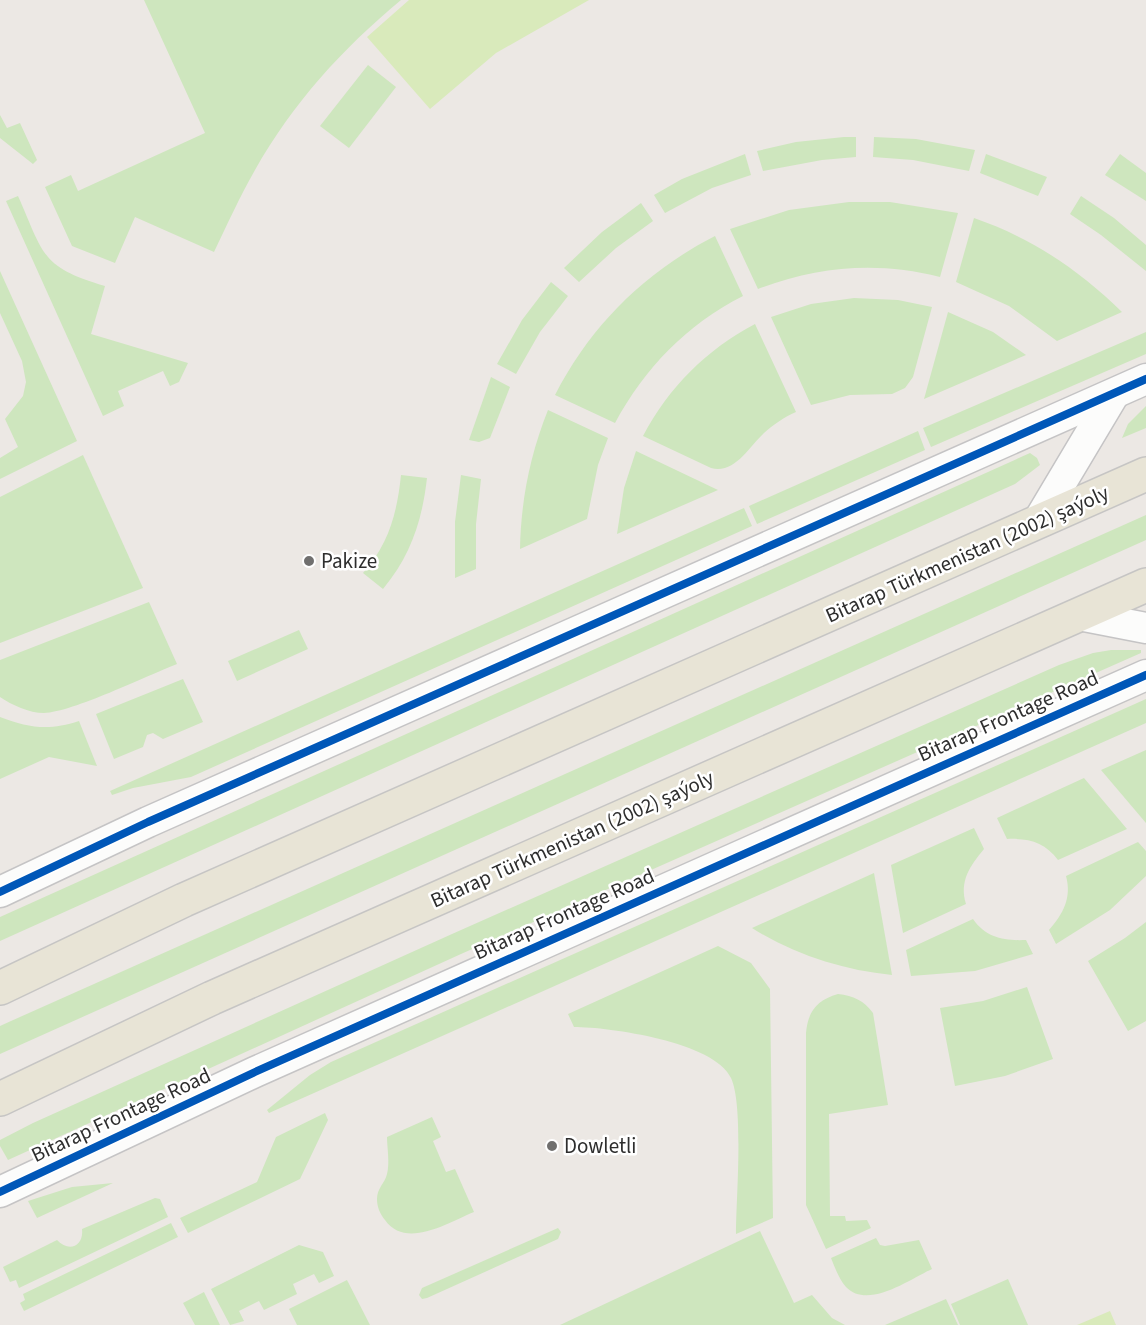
<svg xmlns="http://www.w3.org/2000/svg" width="1146" height="1325" viewBox="0 0 1146 1325" font-family="'Source Sans 3',sans-serif">
  <style>
    .green { fill: #cee6be }
    .pitch { fill: #d9eabb }
    .lines { fill: none; stroke-linecap: round; stroke-linejoin: round }
    .street-casing { stroke: #c5c4c5; stroke-width: 33 }
    .primary-casing { stroke: #c6c5c4; stroke-width: 36 }
    .street { stroke: #fcfcfb; stroke-width: 30 }
    .primary { stroke: #e8e4d6; stroke-width: 33 }
    .cycleway-casing { stroke: #fff; stroke-width: 11 }
    .cycleway { stroke: #0057b8; stroke-width: 8 }
    .poi-dot { fill: #706f6e; stroke: #fff; stroke-width: 2 }
    .labels { text-anchor: middle; stroke-width: 5; stroke-linejoin: round; paint-order: stroke }
    .street-label { font-size: 21px; fill: #2e2e2e; stroke: #fff }
    .poi-label { font-size: 21px; fill: #2e2e2e; stroke: #fff; text-anchor: start }
  </style>
  <rect width="100%" height="100%" fill="#ece8e4"/>
  <g class="green">
    <path d="M144 0H401C342 49 293 103 255 170 240 196 227 225 214 252L135 217 115 263 72 246 45 187 71 175 78 191 205 133Z"/>
    <path d="M368 65 396 87 349 148 320 126Z"/>
    <path d="M0 115 7 128 20 123 37 160 33 164 0 138Z"/>
    <path d="M844 137H856V157L822 160 763 171 757 151 796 142Z"/>
    <path d="M874 137 916 139 975 150 969 171 913 160 873 157Z"/>
    <path d="M745 154 751 175 712 188 665 213 654 195 682 179Z"/>
    <path d="M986 154 1047 177 1038 196 980 173Z"/>
    <path d="M1120 154 1146 173V201L1105 175Z"/>
    <path d="M18 196C44 254 40 267 105 286L91 334 188 363 179 382 170 386 163 371 118 391 124 406 103 416 6 201Z"/>
    <path d="M1081 196 1114 218 1146 245V271L1101 235 1070 214Z"/>
    <path d="M849 202H890L958 213 940 277C878 261 818 266 758 289L730 229 789 210Z"/>
    <path d="M641 203 653 221 616 248 579 282 564 268 602 232Z"/>
    <path d="M974 218C1032 238 1079 270 1122 312L1057 341 1009 306 956 282Z"/>
    <path d="M715 236 743 296C686 325 645 368 615 423L555 395C591 325 645 272 715 236Z"/>
    <path d="M0 271 77 441 0 479V458L18 447 5 419 23 396 26 382 22 361 0 313Z"/>
    <path d="M551 282 568 296 540 332 516 374 497 364 522 320Z"/>
    <path d="M854 298 898 300 932 307 913 377 905 388 892 394 850 395 811 405 771 317 811 304Z"/>
    <path d="M948 312 993 332 1026 355 924 399Z"/>
    <path d="M755 324 796 412C784 417 773 425 764 433 748 448 735 474 711 468L643 436C669 387 706 350 755 324Z"/>
    <path d="M1146 332V354L931 447 923 428Z"/>
    <path d="M491 377 510 387 490 438 479 442 469 440Z"/>
    <path d="M1146 406V428L1122 438 1128 424Z"/>
    <path d="M548 410 608 438 598 465 587 519 520 549C521 500 530 455 548 410Z"/>
    <path d="M918 431 925 450 757 524 749 506Z"/>
    <path d="M636 451 718 490 617 534 624 488Z"/>
    <path d="M1030 453 1037 458 1040 465 1015 484 0 941V917Z"/>
    <path d="M83 455 143 588 0 643V497Z"/>
    <path d="M401 475 427 478C422 521 411 555 383 589L363 573C389 544 397 513 401 475Z"/>
    <path d="M461 475 481 479 476 524V569L455 578V522Z"/>
    <path d="M744 508 752 526 191 777 133 788 112 795 110 791Z"/>
    <path d="M1146 515V540L0 1054V1026L11 1021Z"/>
    <path d="M149 602 177 664C146 676 73 712 44 713 29 713 12 705 0 697V660Z"/>
    <path d="M299 630 308 649 237 681 228 661Z"/>
    <path d="M1111 650H1141V653L461 954 8 1160 0 1146V1140L33 1123 452 934 1059 665 1093 653Z"/>
    <path d="M183 679 203 722 163 739 153 733 147 735 143 747 114 759 96 714Z"/>
    <path d="M1146 699V723L269 1113 267 1110 310 1075 331 1062Z"/>
    <path d="M0 717C29 728 49 731 79 721L97 766 49 757 0 779Z"/>
    <path d="M1146 750V823L1101 770Z"/>
    <path d="M1084 778 1127 829 1058 860C1045 842 1028 838 1007 839L997 818Z"/>
    <path d="M974 828 984 849C970 866 959 881 966 904L903 933 891 865Z"/>
    <path d="M1138 842 1146 851V876L1110 910 1056 944 1049 930C1063 914 1072 898 1066 876Z"/>
    <path d="M874 873 892 975C843 970 795 955 752 928Z"/>
    <path d="M973 919C986 938 1005 941 1026 940L1033 954 975 971 911 976 906 950Z"/>
    <path d="M1146 922V1021L1128 1031 1088 961 1125 938Z"/>
    <path d="M718 946 751 963 770 989 773 1218 736 1234C736 1199 744 1106 731 1078 715 1042 609 1027 574 1027L568 1014Z"/>
    <path d="M1027 987 1053 1059 1005 1076 955 1086 940 1008 983 1001Z"/>
    <path d="M838 994C854 996 863 1000 873 1013L888 1105 829 1114 830 1216H845L846 1221 867 1220 871 1228 826 1249 806 1205V1033C808 1011 817 1000 838 994Z"/>
    <path d="M325 1113 328 1120 300 1179 188 1233 180 1218 257 1182 276 1137Z"/>
    <path d="M432 1117 441 1137 433 1141 446 1172 455 1169 474 1212C449 1222 406 1250 385 1220 380 1214 377 1207 377 1199 377 1188 385 1183 387 1174 390 1163 387 1147 387 1137Z"/>
    <path d="M113 1183 37 1218 28 1201 72 1187Z"/>
    <path d="M155 1198 160 1199 168 1217 19 1288 16 1280 10 1282 3 1267 57 1240C69 1253 84 1246 82 1229Z"/>
    <path d="M171 1223 178 1237 24 1311 20 1303 25 1300 23 1294Z"/>
    <path d="M558 1228 561 1232 558 1239 427 1298 422 1299 419 1295 422 1288Z"/>
    <path d="M760 1231 794 1303 812 1295 832 1318 845 1325H560Z"/>
    <path d="M876 1238 880 1245 885 1246 919 1240 932 1269C910 1279 868 1310 846 1287 839 1279 835 1268 831 1258Z"/>
    <path d="M299 1245 323 1252 334 1276 319 1283 314 1274 293 1284 297 1294 264 1310 259 1301 239 1311 244 1321 230 1325 211 1289Z"/>
    <path d="M1008 1279 1028 1325H960L951 1304Z"/>
    <path d="M347 1280 370 1325H297L289 1309Z"/>
    <path d="M204 1292 220 1325H195L183 1303Z"/>
    <path d="M946 1299 958 1325H885Z"/>
  </g>
  <g class="pitch">
    <path d="M409 0H589L496 53 430 109 367 37Z"/>
    <path d="M1110 1311 1116 1325H1077Z"/>
  </g>
  <g class="lines">
    <g class="street-casing">
      <g id="street">
        <path d="M1037 523 1114 394"/>
        <path d="M1079 615 1146 628"/>
        <path d="M0 892 148 822 1146 379"/>
        <path d="M0 1192 255 1072 1146 675"/>
      </g>
    </g>
    <g class="primary-casing">
      <g id="primary">
        <path d="M0 988 184 900 1146 474"/>
        <path d="M0 1099 212 998 1146 585"/>
      </g>
    </g>
    <use href="#street" class="street"/>
    <use href="#primary" class="primary"/>
    <g class="cycleway-casing">
      <g id="cycleway">
        <path d="M0 892 148 822 1146 379"/>
        <path d="M0 1192 255 1072 1146 675"/>
      </g>
    </g>
    <use href="#cycleway" class="cycleway"/>
  </g>
  <g class="poi-dot">
    <circle cx="309" cy="561" r="6"/>
    <circle cx="552" cy="1146" r="6"/>
  </g>
  <g class="labels">
    <g class="street-label">
      <text transform="translate(967 554) rotate(-24)" y="7">Bitarap Türkmenistan (2002) şaýoly</text>
      <text transform="translate(1008 716) rotate(-24)" y="7">Bitarap Frontage Road</text>
      <text transform="translate(572 839) rotate(-24)" y="7">Bitarap Türkmenistan (2002) şaýoly</text>
      <text transform="translate(564 914) rotate(-24)" y="7">Bitarap Frontage Road</text>
      <text transform="translate(121 1115) rotate(-25)" y="7">Bitarap Frontage Road</text>
    </g>
    <g class="poi-label">
      <text x="321" y="568">Pakize</text>
      <text x="564" y="1153">Dowletli</text>
    </g>
  </g>
</svg>
